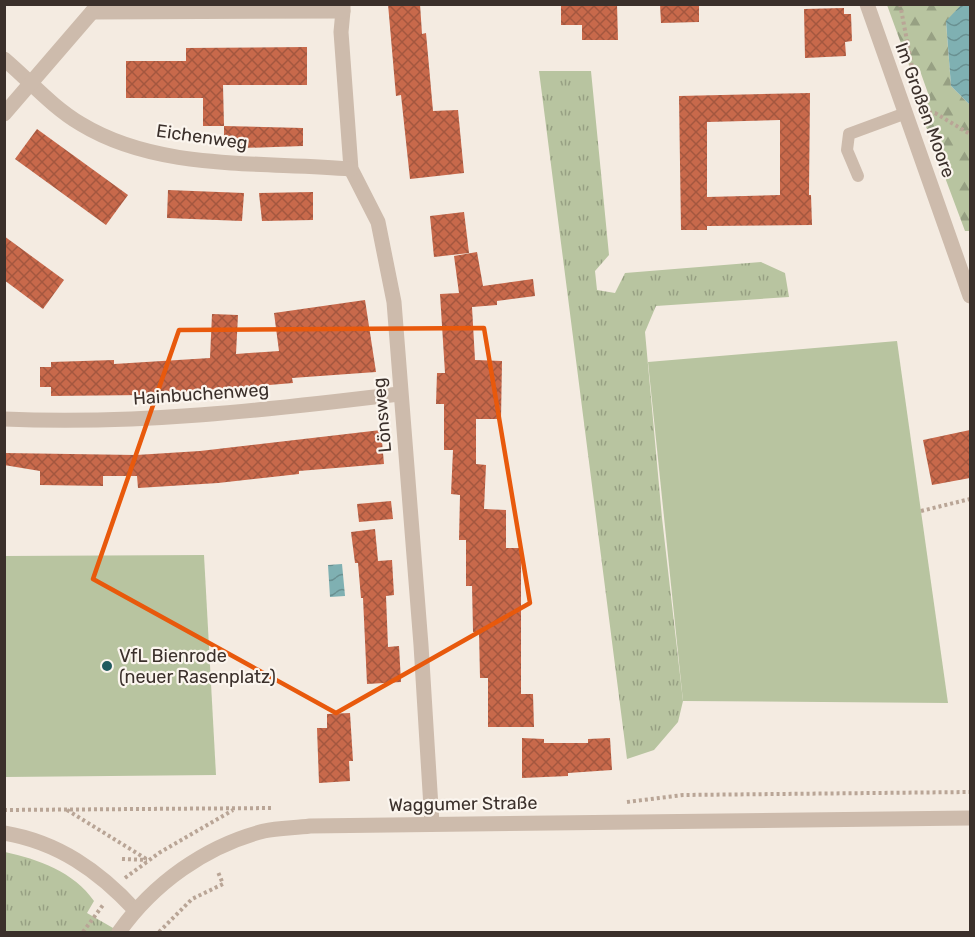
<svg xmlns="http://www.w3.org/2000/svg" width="975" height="937" viewBox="0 0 975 937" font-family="Rubik,sans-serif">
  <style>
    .grass { fill: url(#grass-tufts) }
    .forest { fill: url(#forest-firs) }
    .park { fill: #b8c4a0 }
    .water { fill: url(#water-waves) }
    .building { fill: url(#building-cross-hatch); fill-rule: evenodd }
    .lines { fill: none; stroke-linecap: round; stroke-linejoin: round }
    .path { stroke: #b9a596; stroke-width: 4; stroke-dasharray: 3 3; stroke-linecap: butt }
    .service { stroke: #cdbbac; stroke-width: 12 }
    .minor { stroke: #cdbbac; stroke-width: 15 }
    .tertiary { stroke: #cdbbac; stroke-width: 15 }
    .marked { fill: none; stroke: #e8590c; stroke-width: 4.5; stroke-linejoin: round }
    .poi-dot { fill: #1f5a5e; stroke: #fbf5ee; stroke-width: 2 }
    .labels { text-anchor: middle; stroke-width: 4.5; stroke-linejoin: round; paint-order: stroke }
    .street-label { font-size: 18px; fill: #3b302b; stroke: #fbf5ee }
    .poi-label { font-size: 18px; fill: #3b302b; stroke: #fbf5ee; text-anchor: start }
  </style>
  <defs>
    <pattern id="grass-tufts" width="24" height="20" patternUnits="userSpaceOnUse" patternTransform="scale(1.5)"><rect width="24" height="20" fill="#b8c4a0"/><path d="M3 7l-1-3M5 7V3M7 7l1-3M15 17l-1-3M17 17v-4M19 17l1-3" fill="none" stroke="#97a083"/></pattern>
    <pattern id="forest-firs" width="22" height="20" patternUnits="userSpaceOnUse" patternTransform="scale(1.5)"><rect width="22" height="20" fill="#b8c4a0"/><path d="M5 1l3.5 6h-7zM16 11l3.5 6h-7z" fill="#97a083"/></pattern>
    <pattern id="water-waves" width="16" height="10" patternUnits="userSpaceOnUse" patternTransform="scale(1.5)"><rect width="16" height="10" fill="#7fb0b2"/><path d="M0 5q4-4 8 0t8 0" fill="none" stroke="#699091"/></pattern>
    <pattern id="building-cross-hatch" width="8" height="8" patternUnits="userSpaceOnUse" patternTransform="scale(1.5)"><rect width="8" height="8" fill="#c8694b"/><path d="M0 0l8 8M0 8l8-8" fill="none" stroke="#a4573f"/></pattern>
  </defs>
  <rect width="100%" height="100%" fill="#f4ebe1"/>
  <g class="grass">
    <path d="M539 71H591L609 255 595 271 597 290 615 293 625 273 761 262 785 273 789 297 656 306 645 332 662 518 683 701 678 722 654 750 627 759Z"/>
    <path d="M5 852C38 859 74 872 94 901L87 913 120 932H5Z"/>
  </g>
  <path class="forest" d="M887 5H962L946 22 951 86 970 105V231H965L922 116 929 96 919 68H910Z"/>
  <g class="park">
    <path d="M897 341 948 703 683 701 648 362Z"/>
    <path d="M204 555 216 775 5 777V556Z"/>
  </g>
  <g class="water">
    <path d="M962 4 970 5V105L951 86 946 21Z"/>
    <path d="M342 564 345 596 330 597 328 565Z"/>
  </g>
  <g class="building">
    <path d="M388 4H420L422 34 426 33 433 111 458 110 464 173 410 179 401 95 396 96Z"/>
    <path d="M561 4H617L618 40H582V25H561Z"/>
    <path d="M660 4H699V22L661 23Z"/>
    <path d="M844 8V14H851L852 41 845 42 846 56 805 58 804 9Z"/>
    <path d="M307 47V85H223L224 126H203V98H126V61H186V48Z"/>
    <path d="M810 93 809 195H811L812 225 707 226V230H681L679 96ZM780 120V195L707 197V122Z"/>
    <path d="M224 126 303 128V146L243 148V145H224Z"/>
    <path d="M37 129 128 195 106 225 15 159Z"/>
    <path d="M168 190 244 193 242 221 167 218Z"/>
    <path d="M313 192V220L262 221 259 193Z"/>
    <path d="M464 212 469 253 434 257 430 216Z"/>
    <path d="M4 236 64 280 43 309 4 280Z"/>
    <path d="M477 252 483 286 533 279 535 296 497 301V305L472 307 475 360 502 361 501 419H476V464L486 465 484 509 506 510V548H521V694H533L534 727H488V678H480L479 632H473L472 586H466V540H459L460 495 451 494 453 450H444V404H436L437 373H445L440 294 459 293 454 256Z"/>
    <path d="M365 300 376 372 292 378 293 383 147 395 51 396V387H40V367H51V362L114 360V364L210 358 212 314 238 315 236 354 279 351 274 313Z"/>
    <path d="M381 430 384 464 299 471V474L218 483 138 488 137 476H103V486L40 485V471L4 465V453L136 455 200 451Z"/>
    <path d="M970 430V478L932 485 923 440Z"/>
    <path d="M391 501 393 519 359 522 357 504Z"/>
    <path d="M375 529 378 561 392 560 394 595 386 596 388 647 399 646 401 682 367 684 363 598H361L358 563H355L351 532Z"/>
    <path d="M350 713 353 761H349L350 781 319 783 317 728H327V714Z"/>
    <path d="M522 738 544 739V743H588V739L610 738 612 770 568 773V776L522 778Z"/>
  </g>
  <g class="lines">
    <g class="path">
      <path d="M900 4 913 72"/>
      <path d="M923 112 935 113 970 134"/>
      <path d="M921 511 970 499"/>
      <path d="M627 802 683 795 970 792"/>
      <path d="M4 810 274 808"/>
      <path d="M67 810 148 860"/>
      <path d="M122 859 147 860"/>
      <path d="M125 878 159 853 233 810"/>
      <path d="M83 932 103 905"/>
      <path d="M159 932 192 899 223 884 218 872"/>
    </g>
    <path class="service" d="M858 176 847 150 849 134 906 113"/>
    <g class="minor">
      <path d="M867 4 970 296"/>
      <path d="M343 11 341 32 351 169 378 222 394 302 421 645 432 824"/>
      <path d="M92 12 343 11V4"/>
      <path d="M4 59C30 81 52 107 81 124 160 172 263 161 351 169"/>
      <path d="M4 114 92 12"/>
      <path d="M4 419C137 425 268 410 399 394"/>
    </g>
    <g class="tertiary">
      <path d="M4 833C58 842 99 871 135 910"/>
      <path d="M119 932C153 884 205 846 264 831 278 828 295 828 310 826L970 818"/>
    </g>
  </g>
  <path class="marked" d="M484 328 530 603 336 713 93 579 179 330Z"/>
  <circle class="poi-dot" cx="107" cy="666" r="6"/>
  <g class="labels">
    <g class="street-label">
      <text transform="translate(925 110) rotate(70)" y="6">Im Großen Moore</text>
      <text transform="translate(202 137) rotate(8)" y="6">Eichenweg</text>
      <text transform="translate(201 394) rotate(-4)" y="6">Hainbuchenweg</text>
      <text transform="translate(382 415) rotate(-95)" y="6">Lönsweg</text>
      <text transform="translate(463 804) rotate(-1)" y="6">Waggumer Straße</text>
    </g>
    <g class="poi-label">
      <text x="119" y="662">VfL Bienrode<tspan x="119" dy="21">(neuer Rasenplatz)</tspan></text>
    </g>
  </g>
  <rect width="975" height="937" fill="none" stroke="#3b302b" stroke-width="12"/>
</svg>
